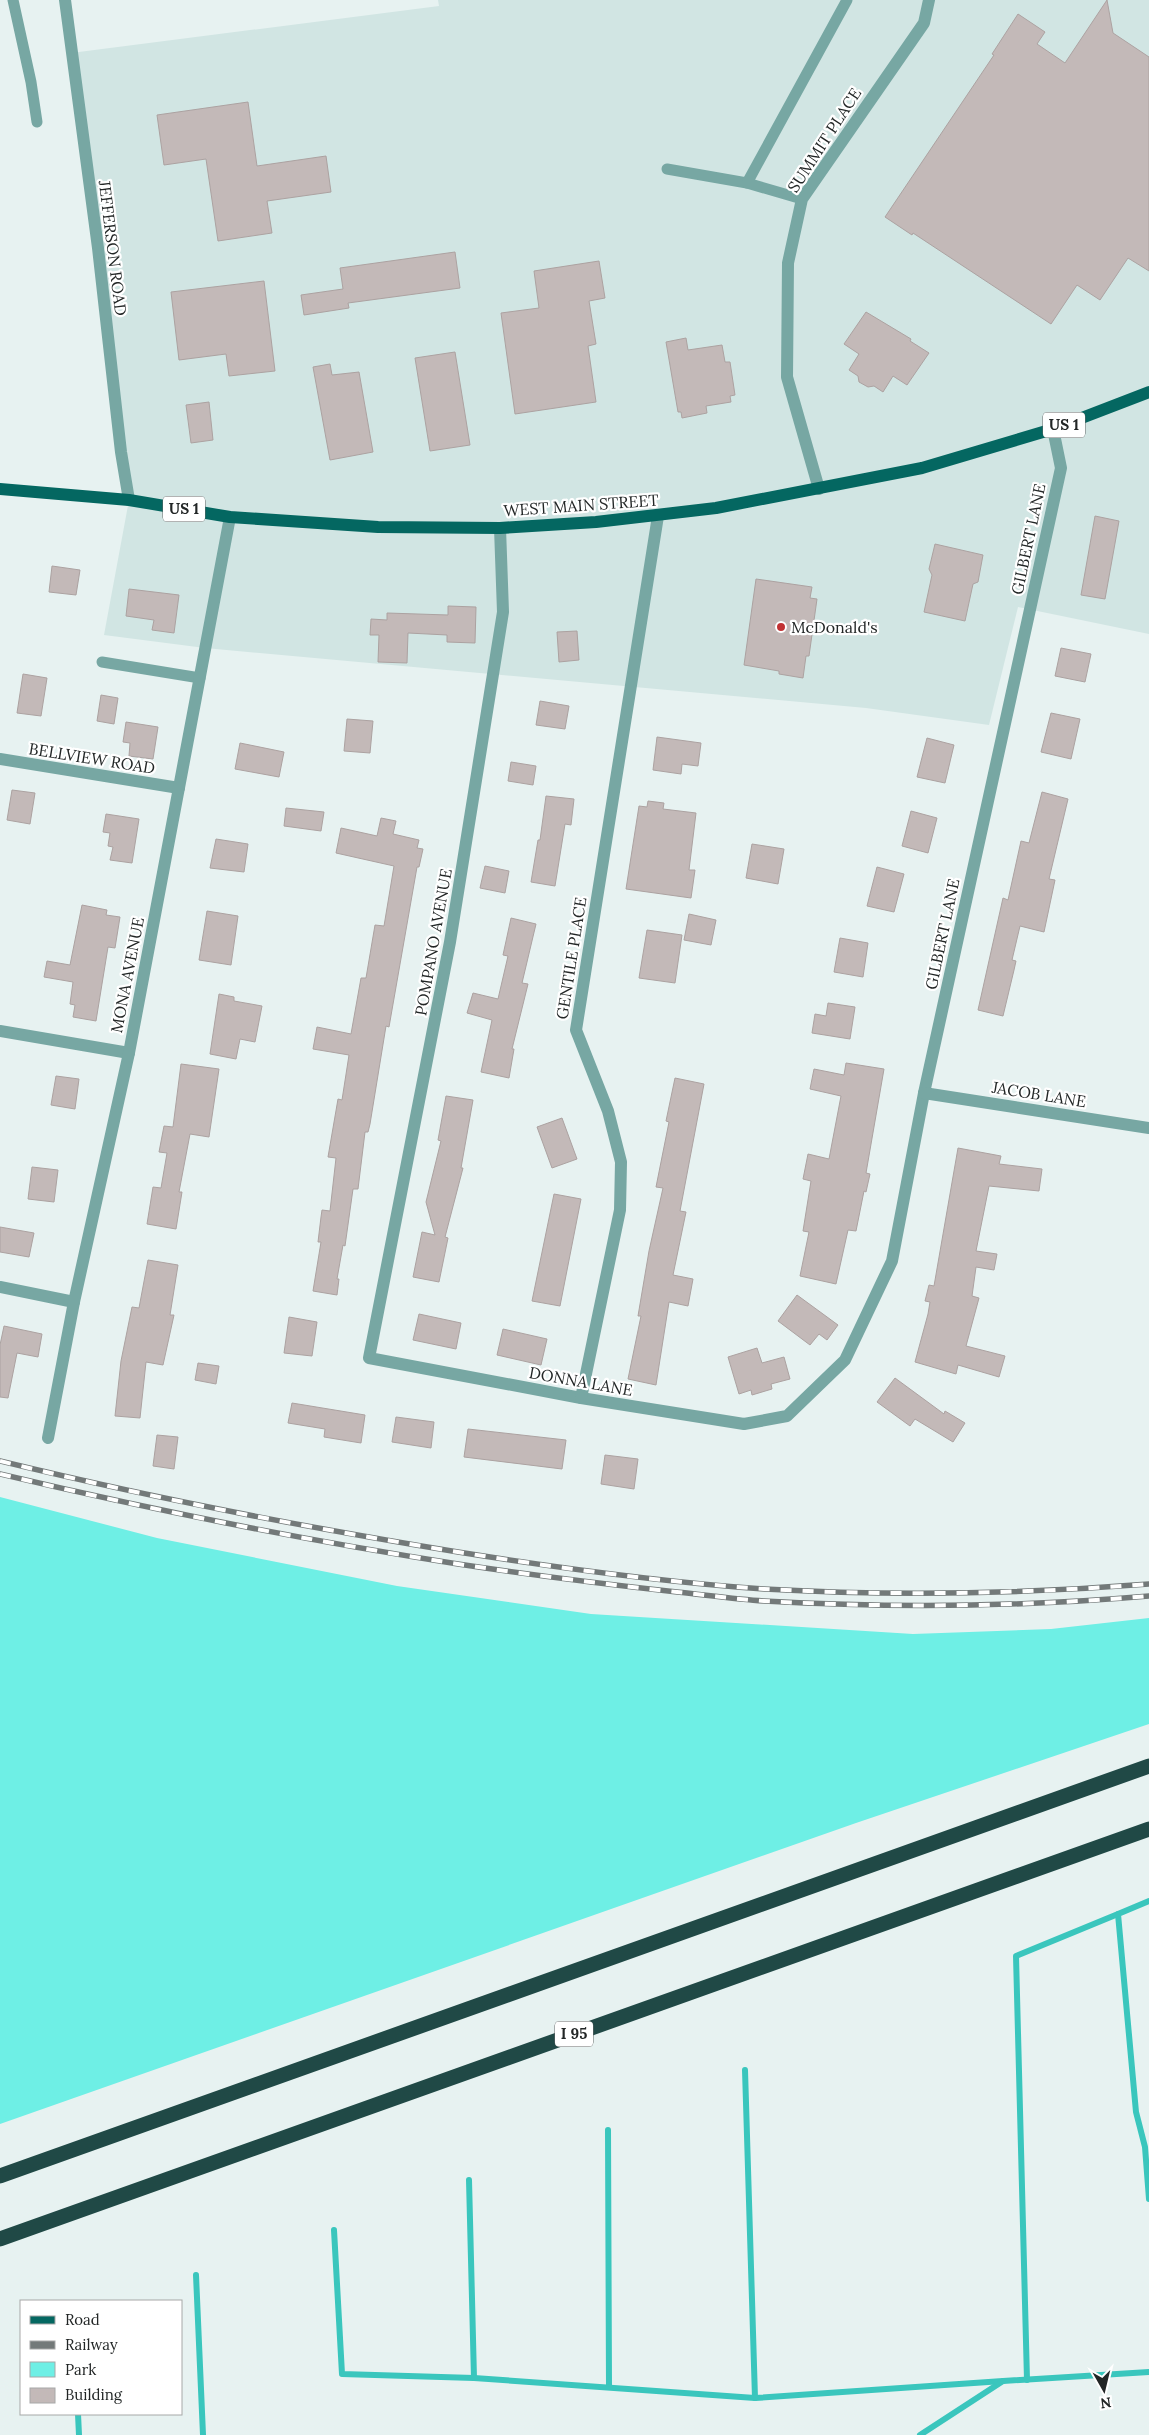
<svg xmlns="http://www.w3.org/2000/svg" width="1149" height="2435" viewBox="0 0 1149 2435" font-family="Lora,serif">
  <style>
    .built { fill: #d1e5e3 }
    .green { fill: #6eefe5 }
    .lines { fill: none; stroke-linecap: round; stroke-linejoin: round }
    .stream { stroke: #3ac6bd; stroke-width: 6 }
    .building { fill: #c3b9b8; stroke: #aca2a1 }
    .service { stroke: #77a7a3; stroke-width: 11 }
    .minor { stroke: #77a7a3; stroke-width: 12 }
    .primary { stroke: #046761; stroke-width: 12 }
    .motorway { stroke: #204946; stroke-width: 15 }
    .rail-casing { stroke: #737979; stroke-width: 5.5 }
    .rail { stroke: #fff; stroke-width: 4; stroke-dasharray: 11; stroke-linecap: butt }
    .poi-dot { fill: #c13234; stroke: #fff; stroke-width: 2 }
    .labels { text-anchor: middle; stroke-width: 4.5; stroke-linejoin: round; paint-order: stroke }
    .shield { fill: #fff; stroke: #646767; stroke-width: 1 }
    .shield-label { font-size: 15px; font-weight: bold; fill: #222626 }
    .street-label { font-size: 16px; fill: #222626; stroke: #fff }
    .poi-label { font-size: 16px; fill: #222626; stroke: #fff; text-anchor: start }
  </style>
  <rect width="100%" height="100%" fill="#e7f2f1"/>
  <path class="built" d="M438 0H1149V634L1018 607 989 725 866 708 205 648 104 635 129 500 71 53 439 6Z"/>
  <path class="green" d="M0 1497 157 1538 397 1586 591 1614 913 1634 1051 1629 1149 1618V1724L856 1823 0 2124Z"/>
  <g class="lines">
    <g class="stream">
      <path d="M1149 1901 1118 1914 1136 2112 1145 2147 1149 2199"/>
      <path d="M745 2070 755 2398"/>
      <path d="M608 2130 609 2387"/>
      <path d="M469 2180 474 2378"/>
      <path d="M334 2230 342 2374 474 2378 755 2398 1003 2381"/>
      <path d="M196 2275 203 2435"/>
      <path d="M1027 2380 1016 1956 1118 1914"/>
      <path d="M78 2414 79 2435"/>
      <path d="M920 2435 1003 2381 1149 2372"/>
    </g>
  </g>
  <g class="building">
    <path d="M1107 0 1113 33 1149 57V271L1128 258 1100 300 1077 285 1051 324 913 233 912 235 885 217 994 55 992 54 1018 14 1045 32 1037 44 1065 63Z"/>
    <path d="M248 102 257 166 326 156 331 192 267 201 272 233 218 241 206 159 164 165 157 115Z"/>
    <path d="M455 252 460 288 348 303 349 308 304 315 301 295 343 289 340 268Z"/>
    <path d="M599 261 605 298 589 301 596 344 588 346 596 402 515 414 501 313 539 308 534 271Z"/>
    <path d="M264 281 275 371 229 376 226 354 179 360 171 292Z"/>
    <path d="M866 312 911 339 910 341 929 353 907 385 893 376 883 392 874 386 868 387 859 382 858 376 849 370 859 354 844 344Z"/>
    <path d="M686 338 688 350 722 345 725 362H730L735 395 730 396 731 402 706 406 707 413 682 418 681 412H678L666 342Z"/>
    <path d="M455 352 470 445 430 451 415 358Z"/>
    <path d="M330 364 332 375 359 372 373 452 330 460 313 367Z"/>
    <path d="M209 402 213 440 191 443 186 405Z"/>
    <path d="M1095 516 1119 521 1105 599 1081 595Z"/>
    <path d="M935 544 983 555 978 582 973 584 965 621 924 612 932 575 929 569Z"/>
    <path d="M52 566 80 570 76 595 49 592Z"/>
    <path d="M756 579 812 587 810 598 817 599 809 656H806L803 678 779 674V671L744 665Z"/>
    <path d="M129 589 179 595 174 633 152 630 154 620 126 616Z"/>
    <path d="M448 606 476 607 475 643 447 642V635L408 633 407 663 378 662 379 635H370L371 619 387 620V613L448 615Z"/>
    <path d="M577 631 579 660 559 662 557 632Z"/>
    <path d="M1061 648 1091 654 1085 682 1055 676Z"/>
    <path d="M23 674 47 678 41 716 17 713Z"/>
    <path d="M101 695 118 698 114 724 97 721Z"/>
    <path d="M540 701 569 706 565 729 536 725Z"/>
    <path d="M1051 713 1080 719 1071 759 1041 752Z"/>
    <path d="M347 719 373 721 370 753 344 751Z"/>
    <path d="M126 722 158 727 153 759 129 756 130 743 123 742Z"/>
    <path d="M657 737 701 743 698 766 682 764 681 774 653 770Z"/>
    <path d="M927 738 954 745 945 783 917 777Z"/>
    <path d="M240 743 284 752 279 777 235 769Z"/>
    <path d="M511 762 536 766 533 785 508 781Z"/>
    <path d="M12 790 35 793 30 824 7 820Z"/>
    <path d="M1042 792 1068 799 1049 879 1055 880 1044 932 1020 926 1012 960 1016 961 1014 970 1003 1016 978 1010 1003 898 1008 900 1021 841 1029 843Z"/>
    <path d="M546 796 574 799 571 825 565 824 555 886 531 882 538 840H540Z"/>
    <path d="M648 801 664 803 663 809 696 813 689 870H695L691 898 626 889 639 806 647 807Z"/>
    <path d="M286 808 324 812 321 831 284 826Z"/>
    <path d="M911 811 937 818 928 853 902 846Z"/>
    <path d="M106 814 139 819 132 863 110 860 113 847 108 846 110 833 103 832Z"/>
    <path d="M381 818 396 821 393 834 419 840 417 848 423 849 419 867H417L389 1027 386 1026 370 1124 368 1132H365L358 1189H353L345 1246 343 1245 337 1279H339L337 1295 313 1291 321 1242H318L321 1217 322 1210 330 1211 336 1158 328 1157 338 1099 342 1100 349 1055 313 1049 317 1027 351 1034 361 978H366L375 925 384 926 394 866 336 853 341 828 377 836Z"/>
    <path d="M216 839 248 844 244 872 210 868Z"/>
    <path d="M752 844 784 849 778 884 746 878Z"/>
    <path d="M485 866 509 871 505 893 480 888Z"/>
    <path d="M877 867 904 874 894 912 867 906Z"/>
    <path d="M82 905 107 910 106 915 120 917 115 948 108 947 96 1021 73 1017 75 1005 70 1004 73 982 44 977 47 961 70 965Z"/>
    <path d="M207 911 238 916 231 965 199 960Z"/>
    <path d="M689 914 716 920 711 945 684 940Z"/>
    <path d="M511 918 536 924 522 983 528 984 512 1049H514L509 1078 481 1072 492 1020 467 1013 473 993 498 999 508 956 503 955Z"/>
    <path d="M647 930 682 935 675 983 639 978Z"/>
    <path d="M840 938 868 943 863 977 834 972Z"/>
    <path d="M219 994 234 997V1001L262 1006 255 1042 240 1039 236 1059 210 1054Z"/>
    <path d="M828 1003 855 1007 850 1039 812 1033 815 1014 826 1016Z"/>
    <path d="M846 1063 884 1069 866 1173 870 1174 866 1192 864 1191 856 1231 848 1230 836 1284 800 1276 809 1232 803 1231 811 1181 803 1179 808 1154 829 1159 841 1096 810 1089 814 1069 844 1075Z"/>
    <path d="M181 1064 219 1069 209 1137 190 1134 179 1192H182L176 1229 147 1224 153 1187 161 1188 167 1153 159 1152 164 1126 173 1127Z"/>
    <path d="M56 1076 79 1079 75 1109 51 1105Z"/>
    <path d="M675 1078 704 1084 680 1211 686 1212 673 1275 693 1279 688 1306 669 1302 656 1385 628 1379 641 1316H638L649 1251 663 1188 656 1187 669 1122 666 1121Z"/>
    <path d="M446 1096 473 1100 461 1168H463L445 1237 448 1238 439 1282 413 1277 422 1232 435 1235 426 1202 441 1141 438 1140Z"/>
    <path d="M562 1118 577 1159 552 1168 537 1127Z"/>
    <path d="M958 1148 1001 1156 999 1164 1042 1169 1039 1191 989 1186 976 1251 997 1254 994 1270 976 1267 972 1296 979 1298 966 1346 1005 1356 999 1377 958 1365 956 1374 915 1362 928 1314 930 1302 925 1301 929 1285 934 1286Z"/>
    <path d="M32 1167 58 1170 54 1202 28 1199Z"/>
    <path d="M554 1194 581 1199 560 1306 532 1301Z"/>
    <path d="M0 1227 34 1233 29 1257 0 1252Z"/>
    <path d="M148 1260 178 1265 170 1315H174L163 1365 146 1362 140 1418 115 1416 121 1361 132 1307 139 1308Z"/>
    <path d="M797 1295 838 1325 827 1340 819 1334 810 1345 778 1321Z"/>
    <path d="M419 1314 461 1323 456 1349 413 1340Z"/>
    <path d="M289 1317 317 1322 312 1356 284 1353Z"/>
    <path d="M4 1326 42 1334 38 1357 17 1353 8 1398 0 1397V1345Z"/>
    <path d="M503 1329 547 1339 541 1365 497 1355Z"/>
    <path d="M757 1348 762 1363 784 1357 790 1379 771 1384 772 1389 752 1395 751 1390 739 1394 728 1357Z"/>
    <path d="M198 1363 219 1366 216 1384 195 1380Z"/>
    <path d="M895 1378 944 1414 945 1411 965 1423 953 1442 915 1419 910 1426 877 1402Z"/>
    <path d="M292 1403 365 1415 361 1443 324 1437 325 1429 288 1423Z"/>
    <path d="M396 1417 434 1422 431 1448 392 1442Z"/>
    <path d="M468 1429 566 1440 562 1469 464 1457Z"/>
    <path d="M157 1435 178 1437 174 1469 153 1466Z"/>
    <path d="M605 1455 638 1459 634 1489 601 1484Z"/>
  </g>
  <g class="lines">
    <g class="service">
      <path d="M13 0 31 82 37 122"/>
      <path d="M667 169 747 183"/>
      <path d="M802 199 747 183 847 0"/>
      <path d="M102 662 200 678"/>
    </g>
    <g class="minor">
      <path d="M65 0 98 248 121 452 129 500"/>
      <path d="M819 489 787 377 788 263 802 199 924 23 929 0"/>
      <path d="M500 528 503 612 450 942 369 1358 581 1398 744 1424 787 1416 845 1360 892 1261 924 1093 1061 468 1053 429"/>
      <path d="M0 759 179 788"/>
      <path d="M0 1031 129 1053"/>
      <path d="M924 1093 1149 1128"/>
      <path d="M0 1287 74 1302"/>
      <path d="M581 1398 620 1210 621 1162 608 1111 576 1030 658 516"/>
      <path d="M48 1438 74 1302 129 1053 230 517"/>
    </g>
    <path class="primary" d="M0 489 129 500 230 517 378 527 500 528 596 522 716 508 922 468 1053 429 1149 392"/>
    <g class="motorway">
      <path d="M0 2176 1149 1766"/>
      <path d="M0 2239 1149 1829"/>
    </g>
    <g class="rail-casing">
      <g id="rail">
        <path d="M0 1461C152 1498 304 1527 458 1552 559 1568 662 1582 764 1589 892 1596 1022 1594 1149 1584"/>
        <path d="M0 1474C152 1510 304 1540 458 1564 531 1575 604 1584 677 1592 706 1595 735 1599 764 1601 892 1608 1021 1607 1149 1596"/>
      </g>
    </g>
    <use href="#rail" class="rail"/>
  </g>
  <circle class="poi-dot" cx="781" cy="627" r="5"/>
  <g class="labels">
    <g class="shield">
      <rect x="1043" y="412.5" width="42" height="25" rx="4"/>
      <rect x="163" y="496.5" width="42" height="25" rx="4"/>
      <rect x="555" y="2021.5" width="38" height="25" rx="4"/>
    </g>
    <g class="shield-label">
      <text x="1064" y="430">US 1</text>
      <text x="184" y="514">US 1</text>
      <text x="574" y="2039">I 95</text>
    </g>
    <g class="street-label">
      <text transform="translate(824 140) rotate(-57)" y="6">SUMMIT PLACE</text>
      <text transform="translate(113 248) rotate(83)" y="6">JEFFERSON ROAD</text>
      <text transform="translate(581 505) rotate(-4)" y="6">WEST MAIN STREET</text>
      <text transform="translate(1028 539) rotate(-78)" y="6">GILBERT LANE</text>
      <text transform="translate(92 758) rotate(9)" y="6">BELLVIEW ROAD</text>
      <text transform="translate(942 934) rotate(-78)" y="6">GILBERT LANE</text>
      <text transform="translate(433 942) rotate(-80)" y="6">POMPANO AVENUE</text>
      <text transform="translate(571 958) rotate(-81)" y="6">GENTILE PLACE</text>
      <text transform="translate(127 975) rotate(-79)" y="6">MONA AVENUE</text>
      <text transform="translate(1039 1094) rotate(9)" y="6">JACOB LANE</text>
      <text transform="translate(581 1381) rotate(10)" y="6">DONNA LANE</text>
    </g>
    <g class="poi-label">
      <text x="791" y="633">McDonald's</text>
    </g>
  </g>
  <rect x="20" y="2300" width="162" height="115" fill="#ffffff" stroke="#a7a8a8"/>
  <rect x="30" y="2316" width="25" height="8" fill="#046761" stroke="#a7a8a8"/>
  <text x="65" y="2325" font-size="15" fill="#222626">Road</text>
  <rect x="30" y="2341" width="25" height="8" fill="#737979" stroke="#a7a8a8"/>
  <text x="65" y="2350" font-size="15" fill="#222626">Railway</text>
  <rect x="30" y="2362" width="25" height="15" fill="#6eefe5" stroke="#a7a8a8"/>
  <text x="65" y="2375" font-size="15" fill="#222626">Park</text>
  <rect x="30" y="2388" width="25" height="15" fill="#c3b9b8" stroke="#a7a8a8"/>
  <text x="65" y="2400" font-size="15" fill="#222626">Building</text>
  <g transform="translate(1104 2390) rotate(172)" stroke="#ffffff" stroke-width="4" paint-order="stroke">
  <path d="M0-4L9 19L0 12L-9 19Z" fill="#222626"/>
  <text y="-8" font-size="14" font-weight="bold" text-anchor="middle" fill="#222626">N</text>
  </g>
</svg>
